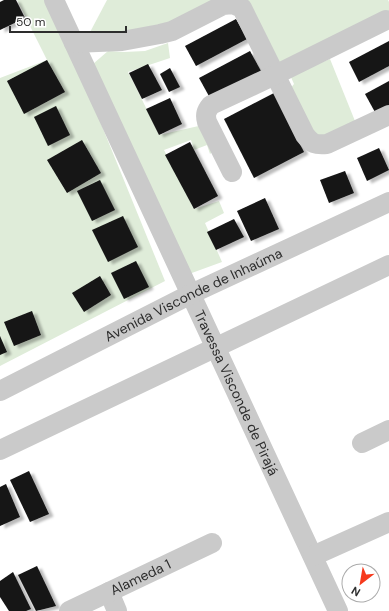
<svg xmlns="http://www.w3.org/2000/svg" width="389" height="611" viewBox="0 0 389 611" font-family="'DM Sans',sans-serif">
  <style>
    .green { fill: #dfecd9 }
    .building { fill: #141414; filter: url(#shadow) }
    .lines { fill: none; stroke-linecap: round; stroke-linejoin: round }
    .minor { stroke: #cacaca; stroke-width: 20 }
    .labels { text-anchor: middle; stroke-width: 4; stroke-linejoin: round; paint-order: stroke }
    .street-label { font-size: 14px; fill: #2d2d2d; stroke: #fff }
  </style>
  <defs>
    <filter id="shadow"><feDropShadow dx="4.5" dy="2.5" stdDeviation="1" flood-color="#0004"/></filter>
  </defs>
  <rect width="100%" height="100%" fill="#fff"/>
  <g class="green">
    <path d="M17 0H48L73 55 165 281 0 366V78L47 60Z"/>
    <path d="M107 0H220L167 28 88 36Z"/>
    <path d="M245 0H388L389 2V11L279 65Z"/>
    <path d="M168 43 170 58 128 72C139 93 149 114 159 135L203 125 216 148 210 154 207 145 194 150 191 140 164 150 194 209 219 201 224 213 205 223 222 262 189 274 93 64 108 51 124 52 145 51Z"/>
    <path d="M330 59 357 126 319 140 289 90 294 84 290 75Z"/>
  </g>
  <g class="building">
    <path d="M4 0H16L25 18 0 30V2Z"/>
    <path d="M236 19 247 39 196 66 185 46Z"/>
    <path d="M389 41V66L359 82 349 62Z"/>
    <path d="M250 51 261 71 210 98 199 78Z"/>
    <path d="M47 60 65 92 24 114 7 81Z"/>
    <path d="M148 64 162 90 142 99 129 73Z"/>
    <path d="M170 68 180 87 169 92 160 74Z"/>
    <path d="M389 81V107L376 114 365 94Z"/>
    <path d="M274 93 304 152 254 178 224 119Z"/>
    <path d="M170 98 182 124 159 135 146 109Z"/>
    <path d="M56 106 70 135 48 146 34 117Z"/>
    <path d="M82 140 101 173 67 193 47 160Z"/>
    <path d="M190 142 218 196 194 209 165 155Z"/>
    <path d="M379 148 389 170 367 181 357 158Z"/>
    <path d="M345 171 354 193 329 203 320 180Z"/>
    <path d="M100 180 115 210 92 221 77 191Z"/>
    <path d="M265 198 279 229 251 241 237 211Z"/>
    <path d="M123 216 138 247 108 262 92 230Z"/>
    <path d="M234 219 244 237 216 250 207 232Z"/>
    <path d="M136 261 149 287 124 299 111 273Z"/>
    <path d="M100 276 111 295 84 312 72 293Z"/>
    <path d="M32 311 41 335 14 346 4 322Z"/>
    <path d="M0 336 7 352 0 355Z"/>
    <path d="M29 471 49 514 30 522 10 480Z"/>
    <path d="M6 484 20 517 0 526V487Z"/>
    <path d="M37 566 56 606 36 611 18 575Z"/>
    <path d="M13 572 31 609 26 611H9L0 597V581Z"/>
  </g>
  <g class="lines">
    <g class="minor">
      <path id="s1" d="M54 0 338 611"/>
      <path d="M74 43 122 41 160 34 172 31 223 5 233 4 242 8 305 135C312 144 315 145 327 144L389 115"/>
      <path d="M232 172 207 122C205 115 206 111 211 105L275 75 386 20"/>
      <path id="s2" d="M0 391 191 294 389 202"/>
      <path d="M362 443 389 430"/>
      <path d="M0 450 389 265"/>
      <path d="M313 556 389 522"/>
      <path d="M109 592 117 611"/>
      <path id="s3" d="M69 611 212 543"/>
    </g>
  </g>
  <g class="labels">
    <g class="street-label">
      <text dy="5" stroke="none"><textPath href="#s2" startOffset="216">Avenida Visconde de Inhaúma</textPath></text>
      <text dy="5" stroke="none"><textPath href="#s1" startOffset="433">Travessa Visconde de Pirajá</textPath></text>
      <text dy="5" stroke="none"><textPath href="#s3" startOffset="79">Alameda 1</textPath></text>
    </g>
  </g>
  <g transform="translate(361 583) rotate(211)"><circle r="19" fill="#ffffff" stroke="#ababab"/>
  <path d="M0-3L7 15L0 10L-7 15Z" fill="#f63a1d"/>
  <text y="-6" font-size="11" font-weight="bold" text-anchor="middle" fill="#2d2d2d">N</text>
  </g>
  <path d="M10 26v6h116v-6" fill="none" stroke="#2d2d2d" stroke-width="2"/>
  <text x="16" y="26" font-size="12" fill="#2d2d2d" stroke="#ffffff" stroke-width="3" paint-order="stroke">50 m</text>
</svg>
